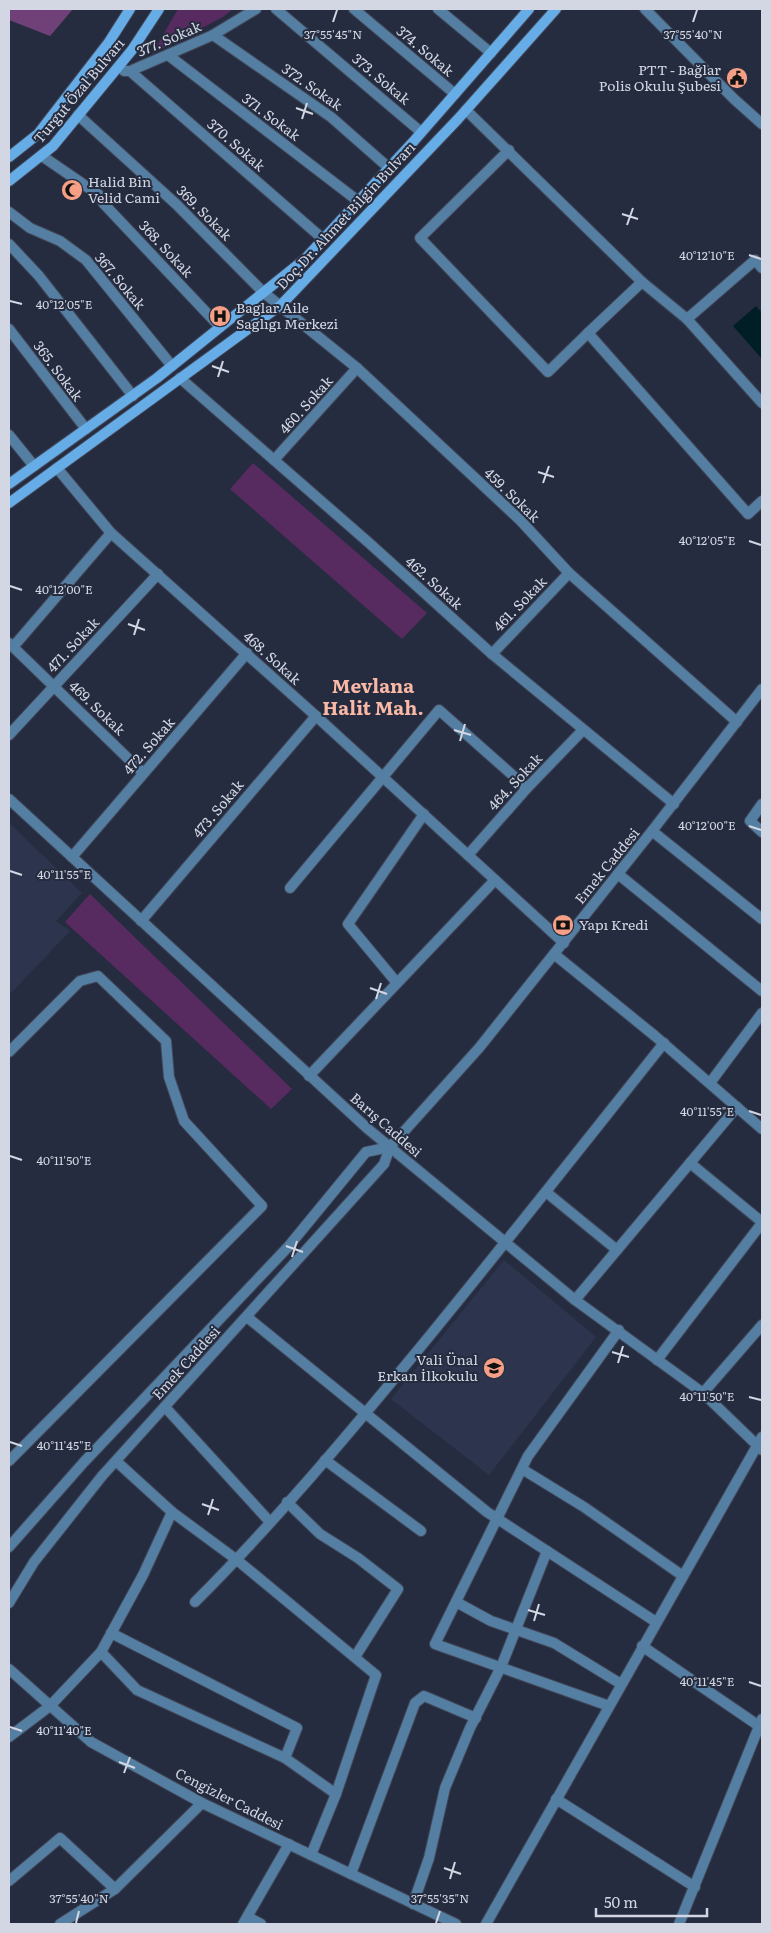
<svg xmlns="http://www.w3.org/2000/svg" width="771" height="1933" viewBox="0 0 771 1933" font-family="Literata,serif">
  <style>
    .built { fill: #2d354e }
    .green { fill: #572a60 }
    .forest { fill: #704179 }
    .water { fill: #001e26 }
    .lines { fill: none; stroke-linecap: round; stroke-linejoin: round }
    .minor-casing { stroke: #424759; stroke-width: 12 }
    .tertiary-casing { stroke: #424759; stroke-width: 12 }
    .secondary-casing { stroke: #424759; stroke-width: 12 }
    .minor { stroke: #547fa3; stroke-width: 10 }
    .tertiary { stroke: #547fa3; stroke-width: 10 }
    .secondary { stroke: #66ade7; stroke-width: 10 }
    .ticks { fill: none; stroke: #d2d7e3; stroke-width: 2 }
    .labels { text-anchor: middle; stroke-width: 4; stroke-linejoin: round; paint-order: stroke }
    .street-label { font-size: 14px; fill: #d2d7e3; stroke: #262c3f }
    .poi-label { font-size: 14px; fill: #d2d7e3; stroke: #262c3f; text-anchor: start }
    .district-label { font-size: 19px; font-weight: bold; fill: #fab9a6; stroke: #262c3f }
    .ticks-label { font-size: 12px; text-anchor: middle; fill: #d2d7e3; stroke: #262c3f; stroke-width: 4; stroke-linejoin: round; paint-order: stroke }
  </style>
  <rect width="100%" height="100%" fill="#262c3f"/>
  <g class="built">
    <path d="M9 823 82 893 56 921 70 931 9 995Z"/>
    <path d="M504 1260 596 1337 489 1475 391 1399Z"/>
  </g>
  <g class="green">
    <path d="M178 9H233L223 17 152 54Z"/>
    <path d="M253 463 427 613 402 639 230 489Z"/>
    <path d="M90 894 292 1089 271 1109 65 922Z"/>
  </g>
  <path class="forest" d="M9 9H73L50 36 9 20Z"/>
  <path class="water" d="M756 306 762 313V359L733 326Z"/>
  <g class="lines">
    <g class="minor-casing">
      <g id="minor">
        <path d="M276 9 421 132"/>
        <path d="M354 9 455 94"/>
        <path d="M438 9 491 53"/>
        <path d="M213 35 331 117 389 168"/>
        <path d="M168 55 358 201"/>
        <path d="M124 71H130L213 35 256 9"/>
        <path d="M130 71 323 239"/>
        <path d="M466 110 642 282 687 319 755 260 762 268"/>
        <path d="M78 115 176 204 263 292 357 368 520 520 569 573 737 722"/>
        <path d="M509 150 420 238 548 372 588 333"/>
        <path d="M42 156 99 195 104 204 220 327"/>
        <path d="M9 212 30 228 60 241 86 260 172 366"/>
        <path d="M9 244 39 276 133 396"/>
        <path d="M642 282 588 333 748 514 762 501"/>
        <path d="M687 319 762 403"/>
        <path d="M9 329 86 429"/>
        <path d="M180 378 368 542 492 654 674 804"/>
        <path d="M9 435 34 466"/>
        <path d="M274 460 357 368"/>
        <path d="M57 468 111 533 316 716 564 943"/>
        <path d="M9 643 143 773"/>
        <path d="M13 647 111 533"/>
        <path d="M492 654 569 573"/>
        <path d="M9 735 158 574"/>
        <path d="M762 804 750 821 762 832"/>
        <path d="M652 831 762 919"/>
        <path d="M468 855 527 788 583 730"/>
        <path d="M72 857 247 653"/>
        <path d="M618 874 762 991"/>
        <path d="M290 888 439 710 527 788"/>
        <path d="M141 921 316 716"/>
        <path d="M554 954 655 1036 762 1129"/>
        <path d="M397 983 348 924 424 814"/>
        <path d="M9 1052 80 981 98 976 166 1041 169 1077 184 1121 262 1206 9 1461"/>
        <path d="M309 1076 495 880"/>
        <path d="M710 1083 762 1013"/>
        <path d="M690 1163 762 1222"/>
        <path d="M546 1192 617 1250"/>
        <path d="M575 1300 737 1107"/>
        <path d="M247 1317 487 1512 656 1622"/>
        <path d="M657 1360 762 1223"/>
        <path d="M703 1393 762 1325"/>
        <path d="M165 1407 270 1522"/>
        <path d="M325 1460 421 1531"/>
        <path d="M522 1469 584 1507 683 1576"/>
        <path d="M287 1502 320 1534 358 1558 398 1589 355 1657"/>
        <path d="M172 1512 237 1560 376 1675 336 1794"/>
        <path d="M195 1602C274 1523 347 1436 418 1350 501 1249 582 1146 664 1043"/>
        <path d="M456 1602 491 1621 554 1643 621 1684"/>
        <path d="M111 1633 297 1728 285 1758"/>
        <path d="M642 1646 762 1728"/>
        <path d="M101 1652 137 1690 285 1758 336 1794 311 1855"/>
        <path d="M609 1706 435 1644 528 1456 619 1330"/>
        <path d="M9 1737 50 1706 101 1652 143 1575 172 1512 116 1461"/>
        <path d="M556 1799 695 1887"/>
        <path d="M351 1874 415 1703 424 1696 476 1718"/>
        <path d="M9 1881 60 1838 115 1889 202 1803"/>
        <path d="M413 1904 429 1858 445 1788 470 1728 501 1667 547 1551"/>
        <path d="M248 1917 261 1924"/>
        <path d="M60 1924 115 1889"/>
        <path d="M243 1924 289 1844"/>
        <path d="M486 1924 762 1437"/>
        <path d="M679 1924 762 1719"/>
      </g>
    </g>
    <g class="tertiary-casing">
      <g id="tertiary">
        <path d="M645 9 734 99 762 124"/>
        <path d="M9 799 368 1129 575 1300 703 1393 762 1450"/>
        <path d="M9 1547 84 1462 288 1247 366 1152 390 1147"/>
        <path d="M9 1603 34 1562 102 1476 384 1164 390 1147 479 1048 652 831 762 689"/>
        <path d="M9 1669 91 1742 202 1803 456 1924"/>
      </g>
    </g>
    <g class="secondary-casing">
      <g id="secondary">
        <path d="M9 157 38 134 109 42 130 9"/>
        <path d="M9 181 53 146 132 50 159 9"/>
        <path d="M9 484 157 378 305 259 413 142 529 9"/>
        <path d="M9 503 281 305 458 119 556 9"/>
      </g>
    </g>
    <use href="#minor" class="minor"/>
    <use href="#tertiary" class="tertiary"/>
    <use href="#secondary" class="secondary"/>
  </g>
  <path class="ticks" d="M333 22 337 10M693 22 697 10M296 108 313 114M302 119 307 103M622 214 638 219M627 225 633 208M749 255 761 259M10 301 22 304M212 366 229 372M218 377 223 361M538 472 554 477M543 483 549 466M749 541 761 545M10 586 22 590M128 624 145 630M134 635 139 619M454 730 471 735M460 741 465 724M749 826 761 830M10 871 22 875M370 988 387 994M376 999 381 983M749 1111 761 1115M10 1156 22 1160M286 1246 303 1252M292 1257 297 1241M612 1352 629 1357M618 1363 623 1346M749 1397 761 1400M10 1442 22 1446M202 1504 219 1510M208 1515 213 1499M528 1610 545 1615M534 1621 539 1604M749 1682 761 1686M10 1727 22 1731M119 1762 135 1768M124 1773 130 1757M444 1868 461 1874M450 1879 455 1862M76 1923 79 1911M436 1923 440 1911"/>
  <defs>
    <g id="civic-disc" transform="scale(1.125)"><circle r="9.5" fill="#f49f86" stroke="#262c3f"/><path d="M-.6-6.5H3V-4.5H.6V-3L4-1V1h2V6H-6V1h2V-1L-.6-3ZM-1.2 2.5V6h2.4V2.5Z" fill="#111"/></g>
    <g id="mosque-disc" transform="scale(1.125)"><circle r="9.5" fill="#f49f86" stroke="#262c3f"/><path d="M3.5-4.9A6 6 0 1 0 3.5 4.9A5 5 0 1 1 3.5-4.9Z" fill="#111"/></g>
    <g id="hospital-disc" transform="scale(1.125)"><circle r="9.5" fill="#f49f86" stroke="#262c3f"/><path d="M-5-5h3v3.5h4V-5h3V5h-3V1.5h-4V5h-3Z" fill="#111"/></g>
    <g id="bank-disc" transform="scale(1.125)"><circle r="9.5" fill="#f49f86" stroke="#262c3f"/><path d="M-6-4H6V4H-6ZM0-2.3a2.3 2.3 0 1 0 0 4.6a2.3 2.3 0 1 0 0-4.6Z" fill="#111"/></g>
    <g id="school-disc" transform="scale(1.125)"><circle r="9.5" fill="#f49f86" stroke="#262c3f"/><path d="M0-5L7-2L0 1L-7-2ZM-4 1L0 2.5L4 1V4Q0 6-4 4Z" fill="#111"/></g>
  </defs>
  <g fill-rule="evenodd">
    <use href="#civic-disc" x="737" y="78"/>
    <use href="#mosque-disc" x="72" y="190"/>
    <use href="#hospital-disc" x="220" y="316"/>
    <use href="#bank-disc" x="563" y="925"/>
    <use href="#school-disc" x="494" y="1368"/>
  </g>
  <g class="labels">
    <g class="street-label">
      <text transform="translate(169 39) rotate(-23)" y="5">377. Sokak</text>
      <text transform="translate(425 51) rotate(40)" y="5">374. Sokak</text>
      <text transform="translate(381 79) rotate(40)" y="5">373. Sokak</text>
      <text transform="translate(312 87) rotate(35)" y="5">372. Sokak</text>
      <text transform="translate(79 91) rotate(-50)" y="5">Turgut Özal Bulvarı</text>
      <text transform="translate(271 117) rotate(37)" y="5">371. Sokak</text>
      <text transform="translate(236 145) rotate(41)" y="5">370. Sokak</text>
      <text transform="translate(204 213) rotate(45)" y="5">369. Sokak</text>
      <text transform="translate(346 216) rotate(-47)" y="5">Doç.Dr. Ahmet Bilgin Bulvarı</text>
      <text transform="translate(166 249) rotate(47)" y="5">368. Sokak</text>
      <text transform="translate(120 281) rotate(50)" y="5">367. Sokak</text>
      <text transform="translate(58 371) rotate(53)" y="5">365. Sokak</text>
      <text transform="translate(306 405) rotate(-48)" y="5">460. Sokak</text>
      <text transform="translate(512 495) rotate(44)" y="5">459. Sokak</text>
      <text transform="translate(434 583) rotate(42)" y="5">462. Sokak</text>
      <text transform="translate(520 604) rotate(-46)" y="5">461. Sokak</text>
      <text transform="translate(73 645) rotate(-47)" y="5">471. Sokak</text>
      <text transform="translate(272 658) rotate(42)" y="5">468. Sokak</text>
      <text transform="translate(97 708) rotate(44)" y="5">469. Sokak</text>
      <text transform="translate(149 746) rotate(-49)" y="5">472. Sokak</text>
      <text transform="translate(515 782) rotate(-47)" y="5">464. Sokak</text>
      <text transform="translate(218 809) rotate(-50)" y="5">473. Sokak</text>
      <text transform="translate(607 866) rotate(-51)" y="5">Emek Caddesi</text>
      <text transform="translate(386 1125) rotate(41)" y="5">Barış Caddesi</text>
      <text transform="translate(186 1363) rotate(-48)" y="5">Emek Caddesi</text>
      <text transform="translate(229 1799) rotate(27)" y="5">Cengizler Caddesi</text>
    </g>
    <g class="poi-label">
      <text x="721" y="75" text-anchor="end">PTT - Bağlar<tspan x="721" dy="16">Polis Okulu Şubesi</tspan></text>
      <text x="88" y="187">Halid Bin<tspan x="88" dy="16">Velid Cami</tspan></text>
      <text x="236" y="313">Baglar Aile<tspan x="236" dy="16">Saglıgı Merkezi</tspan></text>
      <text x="579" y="930">Yapı Kredi</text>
      <text x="478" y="1365" text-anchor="end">Vali Ünal<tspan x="478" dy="16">Erkan İlkokulu</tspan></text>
    </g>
    <g class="district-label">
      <text x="373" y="693">Mevlana<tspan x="373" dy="22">Halit Mah.</tspan></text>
    </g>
  </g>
  <g class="ticks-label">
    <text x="333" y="39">37°55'45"N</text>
    <text x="693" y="39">37°55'40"N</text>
    <text x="707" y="260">40°12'10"E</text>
    <text x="64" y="309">40°12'05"E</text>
    <text x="707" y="545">40°12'05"E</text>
    <text x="64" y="594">40°12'00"E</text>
    <text x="707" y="830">40°12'00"E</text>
    <text x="64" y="879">40°11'55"E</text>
    <text x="707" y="1116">40°11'55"E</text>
    <text x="64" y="1165">40°11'50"E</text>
    <text x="707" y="1401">40°11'50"E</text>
    <text x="64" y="1450">40°11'45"E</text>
    <text x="707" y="1686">40°11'45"E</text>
    <text x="64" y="1735">40°11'40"E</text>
    <text x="79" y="1903">37°55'40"N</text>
    <text x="440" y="1903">37°55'35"N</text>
  </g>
  <rect width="771" height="1933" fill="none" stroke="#d2d7e3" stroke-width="20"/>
  <path d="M596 1908v8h111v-8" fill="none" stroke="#d2d7e3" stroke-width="2.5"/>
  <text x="604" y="1908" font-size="15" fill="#d2d7e3" stroke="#262c3f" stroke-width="4" paint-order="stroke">50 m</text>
</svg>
